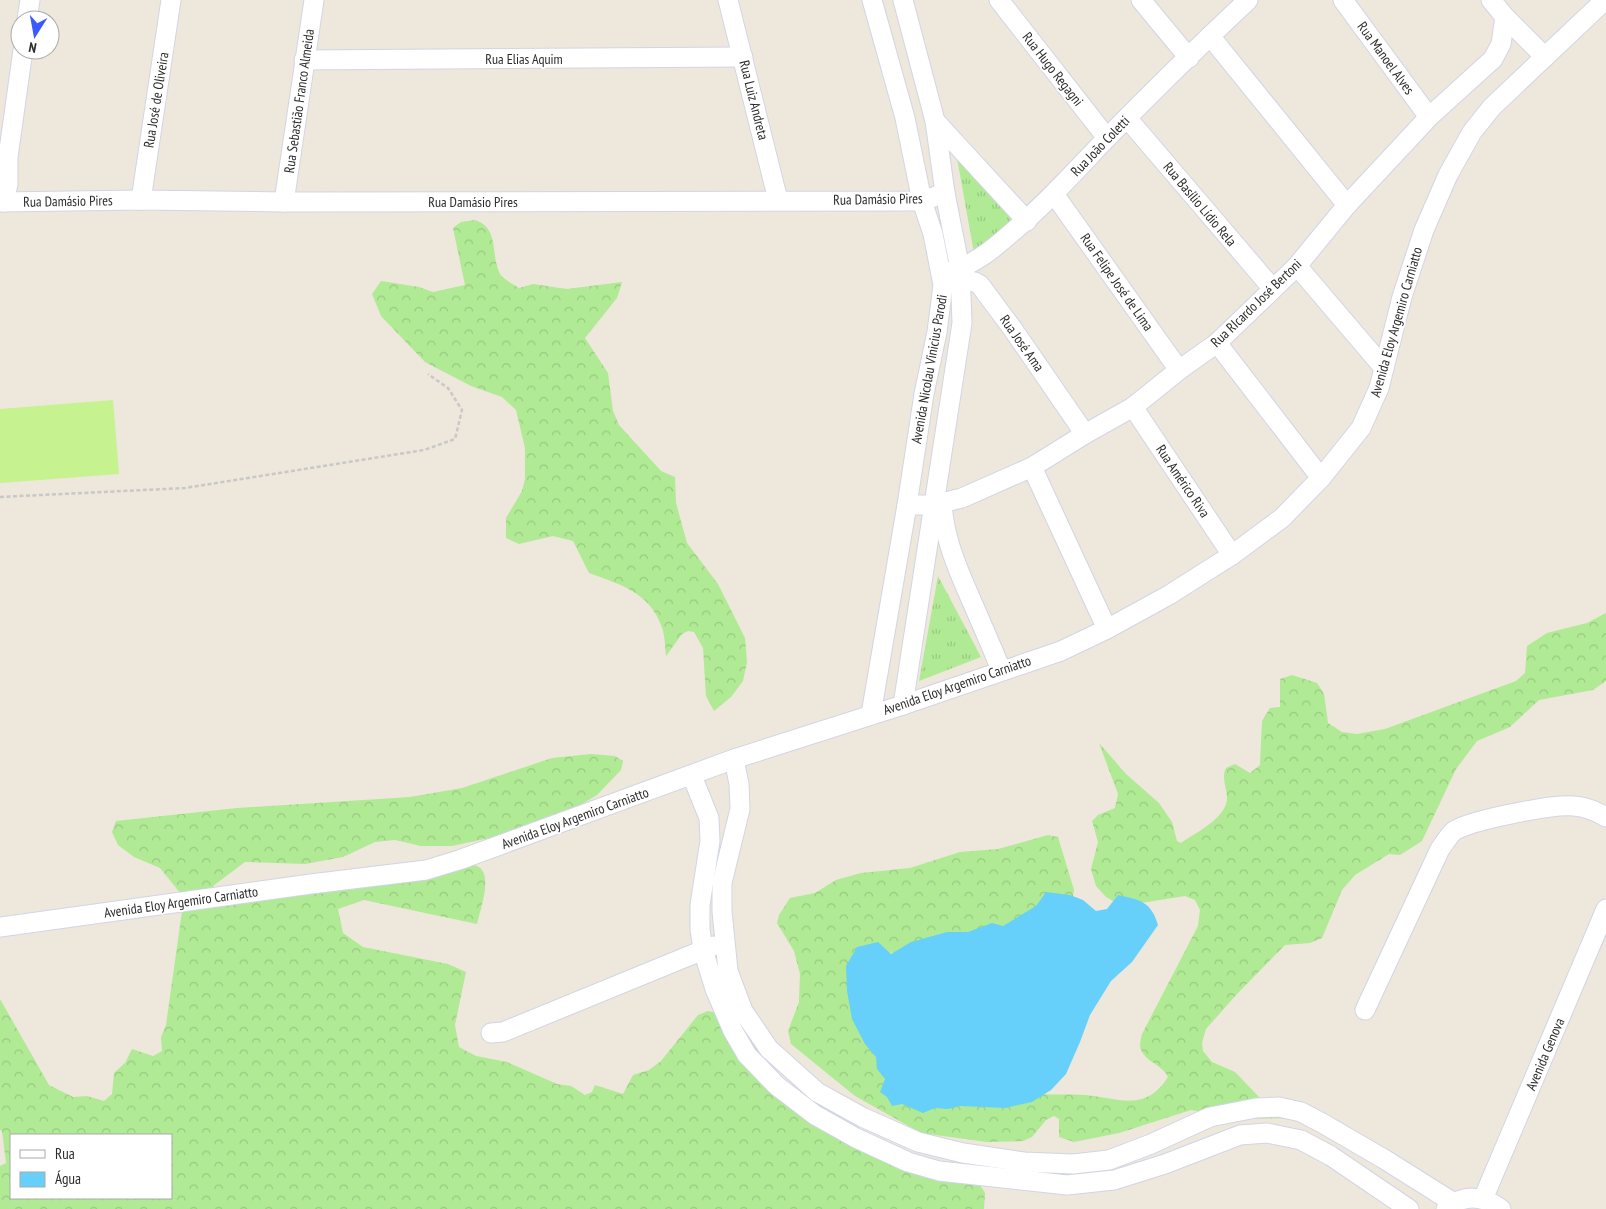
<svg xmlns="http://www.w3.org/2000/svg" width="1606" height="1209" viewBox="0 0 1606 1209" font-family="'PT Sans Narrow',sans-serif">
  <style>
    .grass { fill: url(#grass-tufts) }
    .forest { fill: url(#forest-crowns); fill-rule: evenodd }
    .pitch { fill: #c6f28f }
    .water { fill: #66d0fa }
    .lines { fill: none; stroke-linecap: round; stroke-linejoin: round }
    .minor-casing { stroke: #d1d5e5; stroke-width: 21 }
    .path { stroke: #c8c8c8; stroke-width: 2.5; stroke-dasharray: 4 2.5; stroke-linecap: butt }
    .minor { stroke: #fff; stroke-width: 19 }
    .labels { text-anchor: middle; stroke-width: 4; stroke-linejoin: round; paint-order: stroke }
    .street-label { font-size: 14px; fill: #2b2b2b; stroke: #fff }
  </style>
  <defs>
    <pattern id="grass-tufts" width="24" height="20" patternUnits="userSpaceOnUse" patternTransform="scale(1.25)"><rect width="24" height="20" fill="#b0ea94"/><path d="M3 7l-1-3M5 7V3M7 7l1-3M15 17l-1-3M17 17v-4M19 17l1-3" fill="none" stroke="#98c980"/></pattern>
    <pattern id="forest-crowns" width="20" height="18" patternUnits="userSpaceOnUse" patternTransform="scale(1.25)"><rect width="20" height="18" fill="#b0ea94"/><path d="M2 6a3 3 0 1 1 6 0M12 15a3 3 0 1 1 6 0" fill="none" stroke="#98c980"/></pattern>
  </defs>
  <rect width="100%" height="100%" fill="#eee7dc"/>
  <g class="grass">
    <path d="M957 158 1015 220 974 253Z"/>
    <path d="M938 576 981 657 919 681Z"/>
  </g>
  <g class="forest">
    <path d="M475 220C500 228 490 255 500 274 503 279 513 284 519 288L533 284 567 289 622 282 617 298 585 338 608 373 613 411 619 425 661 471 675 477 676 503 687 543 718 584 745 638 747 662 743 681 731 697 714 711 706 696 703 648 694 632 688 631 682 634 666 656C665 646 665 634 661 625 649 592 619 584 589 573L573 541 553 536 519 544 506 538V518L522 491 525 479V448L516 410 502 397 471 386 425 362 381 316 372 294 381 281 419 287 433 292 465 285 453 228 461 222Z"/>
    <path d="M1606 613V681L1593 690 1539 700 1510 727 1477 741 1456 769 1422 841 1400 855 1389 854 1355 875 1342 890 1322 938 1310 943 1285 945 1237 994 1206 1029 1202 1042 1203 1051 1212 1062 1235 1072 1260 1098 1291 1113V1118L1237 1119 1191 1110 1119 1133 1074 1142 1059 1137V1119L1054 1116 1046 1120 1032 1137 1023 1141 987 1142 921 1133 855 1096 791 1044 788 1031 799 1002 800 974 794 951 777 923 779 915 790 898 815 893 836 880 861 873 910 868 960 852 998 849 1048 835 1058 837 1074 890 1072 902 1067 910 918 949 883 954 1039 1094C1054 1095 1070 1094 1085 1095 1119 1098 1145 1113 1168 1077 1162 1064 1142 1061 1140 1046 1140 1043 1141 1037 1142 1034L1198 926 1200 910 1195 900 1185 896 1122 906 1106 897 1096 886 1091 869 1098 842 1092 821 1098 815 1115 808 1118 794 1099 743 1126 774 1159 803 1172 822 1177 841 1181 843C1195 833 1227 818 1227 798 1227 787 1221 778 1226 768L1235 764 1250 773 1260 765 1262 721 1270 708 1280 707V679L1292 675 1317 683 1324 694 1328 723 1342 732 1357 734 1385 729 1516 681 1525 673 1527 646 1547 633 1587 623Z"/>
    <path d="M591 754 615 756 623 761 621 770 597 795 560 817 522 831 452 846H421L395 840 375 842 343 857 305 864 245 862 213 886 217 890 446 865C455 865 470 863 477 866 494 873 480 910 477 924L364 900 338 909 343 933 363 947 448 964 466 972 455 1025 459 1047 476 1056 507 1062 557 1084 571 1086 585 1095 592 1092 595 1085 623 1094 633 1075 649 1070 661 1061 698 1015 708 1011 722 1014 746 1033 787 1094 818 1101 840 1131 975 1177 985 1193 984 1209H0V1166L6 1163 2 1131 0 1130V999L49 1085 73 1097 87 1096 104 1101 112 1094 114 1073 125 1063 132 1049 153 1056 162 1051 161 1037 166 1025 183 904 181 894 160 868 134 857 118 845 112 832 116 821 237 808 410 797 462 788 552 758ZM11 1135H171V1198H11Z"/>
  </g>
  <path class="pitch" d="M113 400 119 474 0 483V409Z"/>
  <path class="water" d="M1046 892 1070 895 1083 900 1096 911 1107 909 1118 895C1140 900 1151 901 1158 925L1132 962 1111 981 1090 1015 1080 1042 1066 1074 1051 1090 1032 1102 1005 1108 960 1106 948 1109 935 1108 923 1113 902 1104 892 1106 887 1097 880 1092 885 1079 877 1069 876 1057 865 1044 852 1019 847 991 846 966 857 947 878 942 891 954 911 942 947 932H968L992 923 1003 926 1036 906Z"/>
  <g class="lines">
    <g class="minor-casing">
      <g id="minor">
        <path d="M728 0 778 200"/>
        <path d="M903 0 935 121 945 193 960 269 962 323 903 705"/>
        <path d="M999 0 1107 138"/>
        <path d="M1141 0 1189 58"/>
        <path d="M1343 0 1429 117"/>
        <path d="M1491 0 1505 17 1545 57"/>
        <path d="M27 20 30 0"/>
        <path d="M1210 36 1347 205"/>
        <path d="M304 60 743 57"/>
        <path d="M1127 118 1273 289"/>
        <path d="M935 121 1027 221"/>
        <path d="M1054 194 1179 370"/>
        <path d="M141 200 171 0"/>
        <path d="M0 202 141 200 284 202 922 201 945 193"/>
        <path d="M4 202 8 184V157L23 50"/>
        <path d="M284 202 314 0"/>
        <path d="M1297 266 1384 368"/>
        <path d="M949 272C973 265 992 250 1010 234 1045 205 1075 171 1107 138 1153 91 1200 45 1248 0"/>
        <path d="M950 284C961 282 971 278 980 285L1012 328 1085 434"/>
        <path d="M1217 343 1321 478"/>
        <path d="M1133 407 1232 555"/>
        <path d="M1032 467 1107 629"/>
        <path d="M942 503C944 537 956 565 969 595 980 620 991 645 1001 670"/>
        <path d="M907 505H933L962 498 1032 467 1085 434 1133 407 1179 370 1217 343 1297 266 1347 205 1429 117 1493 59 1501 44 1505 17"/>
        <path d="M871 714 907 505 924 394 937 332 943 285 933 234 922 201 905 118 872 0"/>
        <path d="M734 759 739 784 740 809 722 883V911L728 971 743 1011 769 1049 817 1092 862 1117 918 1142 963 1153 1024 1162 1073 1164 1109 1160 1151 1144 1210 1117 1256 1108 1279 1107 1301 1112 1322 1123 1384 1159 1454 1203"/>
        <path d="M692 776 709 818 710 841 700 905V929L703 950 715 989 733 1031 747 1055 777 1086 815 1115 856 1138 908 1162 939 1171 1067 1185 1114 1180 1165 1164 1240 1135 1267 1133 1301 1140 1331 1156 1409 1209"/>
        <path d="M0 927 311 884 426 870 459 860 734 759 903 705 1061 651 1107 629 1169 595 1232 555 1282 518 1321 478 1361 428 1379 388 1402 297 1424 230 1448 175 1472 132 1492 107 1605 0"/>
        <path d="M1365 1010 1440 849C1444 844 1449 835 1454 831 1471 820 1553 804 1574 806 1586 807 1596 811 1606 817"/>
        <path d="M491 1033 503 1032 713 946"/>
        <path d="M1483 1199 1606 909"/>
        <path d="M1446 1209C1463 1194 1483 1195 1501 1209"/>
      </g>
    </g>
    <path class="path" d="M0 497 185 488 424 450 455 439 462 410 448 388 428 374"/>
    <use href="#minor" class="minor"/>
  </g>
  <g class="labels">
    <g class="street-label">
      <text transform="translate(1386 58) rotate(54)" y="5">Rua Manoel Alves</text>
      <text x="524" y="64">Rua Elias Aquim</text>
      <text transform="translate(1053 69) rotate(52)" y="5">Rua Hugo Regagni</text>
      <text transform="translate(156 100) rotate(-81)" y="5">Rua José de Oliveira</text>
      <text transform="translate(754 100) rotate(76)" y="5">Rua Luiz Andreta</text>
      <text transform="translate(299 101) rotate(-82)" y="5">Rua Sebastião Franco Almeida</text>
      <text transform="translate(1100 146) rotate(-46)" y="5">Rua João Coletti</text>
      <text transform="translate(878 199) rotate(-1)" y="5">Rua Damásio Pires</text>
      <text transform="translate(68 201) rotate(-1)" y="5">Rua Damásio Pires</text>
      <text x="473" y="207">Rua Damásio Pires</text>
      <text transform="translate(1200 204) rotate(50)" y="5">Rua Basílio Lídio Rela</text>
      <text transform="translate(1117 282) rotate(55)" y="5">Rua Felipe José de Lima</text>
      <text transform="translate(1256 303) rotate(-44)" y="5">Rua RIcardo José Bertoni</text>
      <text transform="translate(1396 322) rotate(-74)" y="5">Avenida Eloy Argemiro Carniatto</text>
      <text transform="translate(1022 343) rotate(55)" y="5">Rua José Ama</text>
      <text transform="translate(929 369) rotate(-80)" y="5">Avenida Nicolau Vinicius Parodi</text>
      <text transform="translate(1183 481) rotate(56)" y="5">Rua Américo Riva</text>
      <text transform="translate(957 685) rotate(-19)" y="5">Avenida Eloy Argemiro Carniatto</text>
      <text transform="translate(575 818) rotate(-20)" y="5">Avenida Eloy Argemiro Carniatto</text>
      <text transform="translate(181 902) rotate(-8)" y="5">Avenida Eloy Argemiro Carniatto</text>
      <text transform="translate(1545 1054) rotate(-67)" y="5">Avenida Genova</text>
    </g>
  </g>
  <rect x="10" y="1134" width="162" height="65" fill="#ffffff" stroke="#aaaaaa"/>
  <rect x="20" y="1150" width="25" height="8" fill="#ffffff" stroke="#aaaaaa"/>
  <text x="55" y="1159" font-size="15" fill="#2b2b2b">Rua</text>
  <rect x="20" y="1172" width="25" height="15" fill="#66d0fa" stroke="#aaaaaa"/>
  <text x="55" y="1184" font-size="15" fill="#2b2b2b">Água</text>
  <g transform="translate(35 35) rotate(191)"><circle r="24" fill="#ffffff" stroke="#aaaaaa"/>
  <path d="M0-4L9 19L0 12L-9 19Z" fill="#395aff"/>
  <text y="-8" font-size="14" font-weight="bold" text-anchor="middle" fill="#2b2b2b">N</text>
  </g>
</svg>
